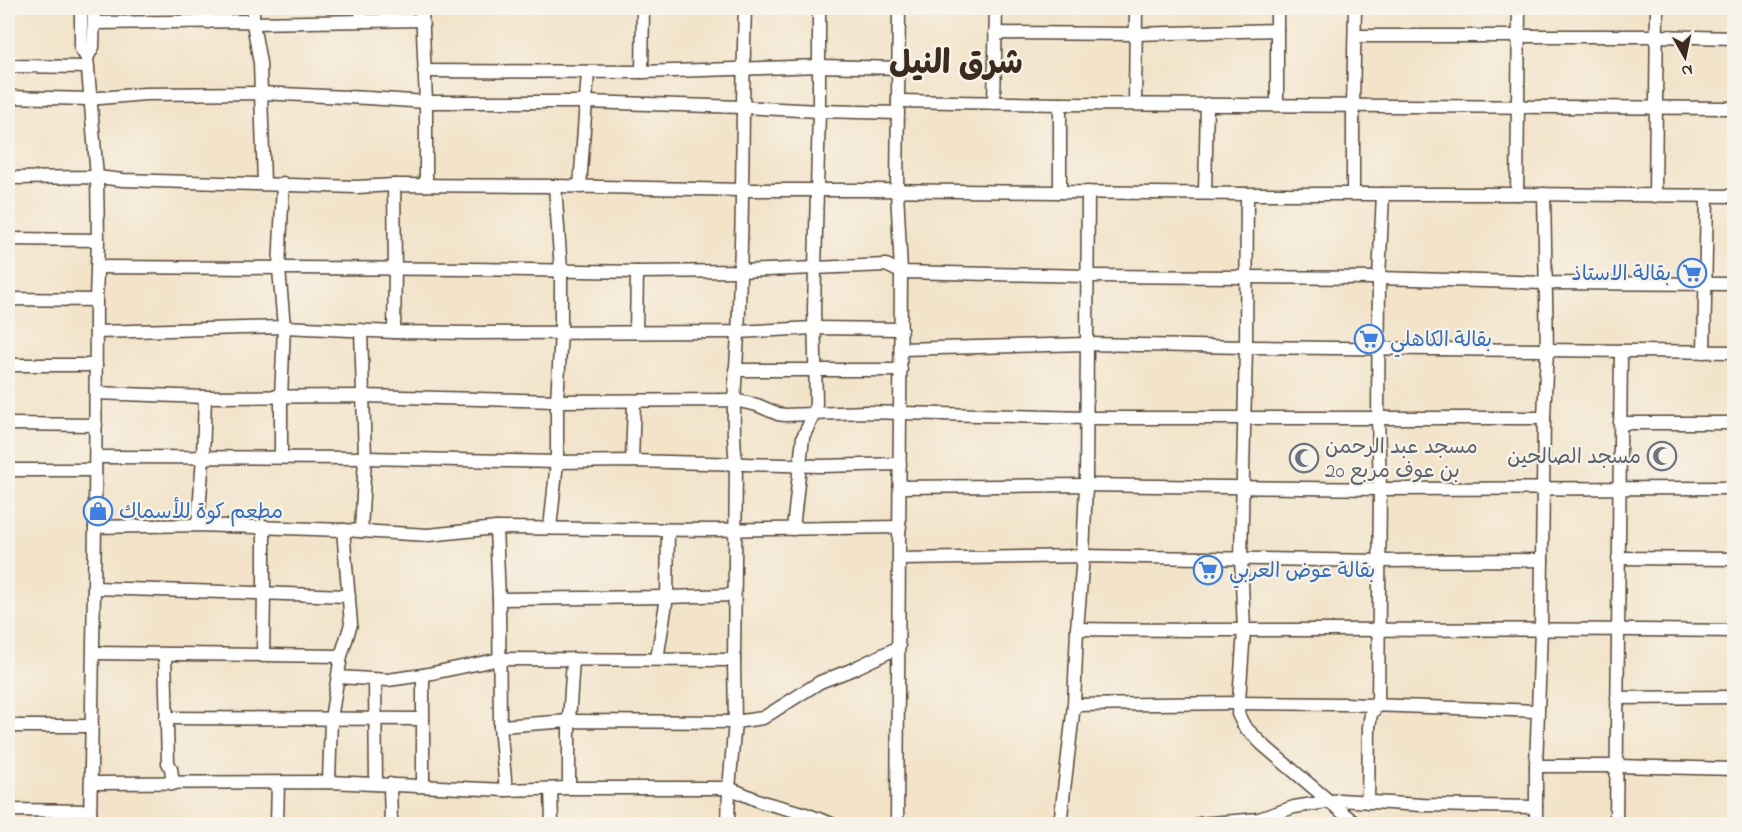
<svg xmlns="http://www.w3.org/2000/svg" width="1742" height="832" viewBox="0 0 1742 832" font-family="'Indie Flower','Playpen Sans Arabic',sans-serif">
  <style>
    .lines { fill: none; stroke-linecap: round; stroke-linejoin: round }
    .minor-casing { stroke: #564638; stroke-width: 15 }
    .minor { stroke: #fff; stroke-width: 12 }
    .labels { text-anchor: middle; stroke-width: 4.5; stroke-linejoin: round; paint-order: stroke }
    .shop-label { font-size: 21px; fill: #366cbe; stroke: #f7f3e8; text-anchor: start }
    .worship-label { font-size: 21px; fill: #5b616d; stroke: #f7f3e8; text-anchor: start }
    .town-label { font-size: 33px; font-weight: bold; fill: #3b2a1e; stroke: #f7f3e8 }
  </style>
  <rect width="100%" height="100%" fill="#f7f3e8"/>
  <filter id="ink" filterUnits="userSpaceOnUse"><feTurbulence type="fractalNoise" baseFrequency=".0167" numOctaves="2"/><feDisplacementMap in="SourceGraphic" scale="12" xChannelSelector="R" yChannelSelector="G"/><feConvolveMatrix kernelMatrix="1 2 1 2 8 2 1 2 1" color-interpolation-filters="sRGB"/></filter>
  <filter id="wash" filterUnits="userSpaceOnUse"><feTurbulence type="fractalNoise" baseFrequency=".008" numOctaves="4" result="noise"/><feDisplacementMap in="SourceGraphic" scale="24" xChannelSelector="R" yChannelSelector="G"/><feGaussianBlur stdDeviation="1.35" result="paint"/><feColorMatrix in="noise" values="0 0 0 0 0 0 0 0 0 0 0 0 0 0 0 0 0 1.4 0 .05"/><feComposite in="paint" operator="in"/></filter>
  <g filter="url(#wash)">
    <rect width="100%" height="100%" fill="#f2e3c9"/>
  </g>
  <g filter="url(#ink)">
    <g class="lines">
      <g class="minor-casing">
        <g id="minor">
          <path d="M81 8V49L87 58 97 177 98 240 96 300 95 527 90 824"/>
          <path d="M207 8 208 22"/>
          <path d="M253 8V23L260 63 264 183"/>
          <path d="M361 8 362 21"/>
          <path d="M422 8 426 102V185"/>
          <path d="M95 23 247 21 253 23 422 20"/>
          <path d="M995 33 1135 34 1277 30"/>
          <path d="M1355 36H1656L1734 38"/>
          <path d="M87 58 93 47 94 8"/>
          <path d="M8 66 88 67"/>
          <path d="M424 71 642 72 820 66 899 68"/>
          <path d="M642 72 643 8"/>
          <path d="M8 97 89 99 145 94 260 93 368 98 426 102H586L742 107 819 111 898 113"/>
          <path d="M898 101 1060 104 1734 108"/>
          <path d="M994 103 996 8"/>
          <path d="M1135 103 1136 8"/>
          <path d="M1060 104V192"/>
          <path d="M1277 104V8"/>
          <path d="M8 178 97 177 123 180 357 187 394 185 555 186 742 190H873L1247 194H1517L1734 196"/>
          <path d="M394 185 395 268 394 332"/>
          <path d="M580 187 588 72"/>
          <path d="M1205 193 1207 104"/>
          <path d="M1353 193V105L1355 8"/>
          <path d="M1247 194 1246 347 1241 558 1244 631 1238 714 1244 726 1263 745 1356 824"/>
          <path d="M1517 194 1519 8"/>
          <path d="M1655 196 1657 8"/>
          <path d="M8 239 98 240"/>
          <path d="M98 267 472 269 637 272 740 271 886 265 901 272 1088 276 1379 278 1546 283 1734 284"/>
          <path d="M8 299 96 300"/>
          <path d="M361 330 365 458 361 531"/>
          <path d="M96 332 284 327 394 332 470 333 738 332 814 328 901 329"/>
          <path d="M636 332 637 272"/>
          <path d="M901 349 1087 344 1246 347 1734 352"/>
          <path d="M1704 352 1707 196"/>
          <path d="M8 365H96"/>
          <path d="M735 370H901"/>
          <path d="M96 393 205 397 363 396 557 401 734 400 757 405 778 414 785 415 866 412 1086 418H1544"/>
          <path d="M1620 423H1734"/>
          <path d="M8 424 96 425"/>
          <path d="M96 457 365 458 557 462 632 461 821 466 900 464"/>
          <path d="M281 457V398L284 327 279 269 283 183"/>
          <path d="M632 461 634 402"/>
          <path d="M8 470H95"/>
          <path d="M900 487 1086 485 1380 489 1734 488"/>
          <path d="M198 525 203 457 205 397"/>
          <path d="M95 527 198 525 343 530 428 535 496 528 712 530 900 527"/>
          <path d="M496 528 499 599 500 726 506 790"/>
          <path d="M550 528 557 462V401L561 332V270L555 186"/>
          <path d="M793 529 803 437 814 414 816 404 814 310 819 111V8"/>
          <path d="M1618 558 1734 559"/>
          <path d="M900 559 1083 556 1379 561 1542 560"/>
          <path d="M94 588 349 596"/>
          <path d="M499 599 667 597 734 595"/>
          <path d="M1077 629C1296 632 1515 627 1734 631"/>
          <path d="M94 653 341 656"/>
          <path d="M165 655 168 763 171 768 173 784"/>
          <path d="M263 656 264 593V526"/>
          <path d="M657 659 667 597 668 530"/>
          <path d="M423 675V786"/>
          <path d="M338 677 388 680 423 675 500 659 734 660"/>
          <path d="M375 680 376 784"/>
          <path d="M1617 698 1734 697"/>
          <path d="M1074 705 1239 703 1343 704 1537 711"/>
          <path d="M166 718 423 719"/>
          <path d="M8 726H92"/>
          <path d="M500 726 569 721 735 722 763 718 820 682 851 670 899 647"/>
          <path d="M1536 766H1616L1734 769"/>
          <path d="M329 782 331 719 341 656 351 624 343 530"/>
          <path d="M91 783 329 782 506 790 569 788H729L762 802 803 813 832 824"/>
          <path d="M390 784 391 824"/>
          <path d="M569 788V721L573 659"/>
          <path d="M551 789 552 824"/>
          <path d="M1368 802 1369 727 1371 714 1378 705 1380 489 1378 418 1379 278 1383 194"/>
          <path d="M8 810 90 811"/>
          <path d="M277 824 278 783"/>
          <path d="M728 824 729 788 735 722 734 660 736 463C730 411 738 360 739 308 740 269 742 229 742 190 743 129 743 68 745 8"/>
          <path d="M897 824 901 272 897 190 899 8"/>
          <path d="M1060 824 1074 705 1077 629 1083 556 1086 485 1088 192"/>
          <path d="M1199 824 1259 819 1294 807 1339 800 1422 805 1536 807"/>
          <path d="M1536 824V766L1541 629 1544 418 1547 350 1544 194"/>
          <path d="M1616 824 1621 351"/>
        </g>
      </g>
      <use href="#minor" class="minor"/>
    </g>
  </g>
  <defs>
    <g id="supermarket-ring" transform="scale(1.5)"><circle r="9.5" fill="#f7f3e8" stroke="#3f7fe0" stroke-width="1.5"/><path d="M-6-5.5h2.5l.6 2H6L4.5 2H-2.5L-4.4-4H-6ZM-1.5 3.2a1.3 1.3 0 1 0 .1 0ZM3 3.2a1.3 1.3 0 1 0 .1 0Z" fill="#3f7fe0"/></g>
    <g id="mosque-ring" transform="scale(1.5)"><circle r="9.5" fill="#f7f3e8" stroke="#6b7280" stroke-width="1.5"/><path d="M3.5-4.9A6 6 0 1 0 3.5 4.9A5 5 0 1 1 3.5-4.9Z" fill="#6b7280"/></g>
    <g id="shop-ring" transform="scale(1.5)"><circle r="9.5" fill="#f7f3e8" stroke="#3f7fe0" stroke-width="1.5"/><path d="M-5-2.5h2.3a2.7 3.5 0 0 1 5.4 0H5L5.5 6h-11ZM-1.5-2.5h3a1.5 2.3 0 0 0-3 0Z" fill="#3f7fe0"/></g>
  </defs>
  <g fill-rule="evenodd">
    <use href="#supermarket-ring" x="1692" y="273"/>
    <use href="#supermarket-ring" x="1369" y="339"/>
    <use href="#mosque-ring" x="1662" y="456"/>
    <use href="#mosque-ring" x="1304" y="458"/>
    <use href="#shop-ring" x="98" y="511"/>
    <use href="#supermarket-ring" x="1208" y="570"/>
  </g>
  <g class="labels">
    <g class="shop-label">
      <text x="1671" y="280" text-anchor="end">بقالة الاستاذ</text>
      <text x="1390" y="346">بقالة الكاهلي</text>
      <text x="119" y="518">مطعم كوة للأسماك</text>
      <text x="1229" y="577">بقالة عوض العربي</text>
    </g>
    <g class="worship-label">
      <text x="1325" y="453">مسجد عبد الرحمن<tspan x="1325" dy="24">بن عوف مربع 20</tspan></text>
      <text x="1641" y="463" text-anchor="end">مسجد الصالحين</text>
    </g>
    <g class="town-label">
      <text x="956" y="73">شرق النيل</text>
    </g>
  </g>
  <rect width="1742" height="832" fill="none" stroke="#f7f3e8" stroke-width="30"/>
  <g transform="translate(1685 57) rotate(171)" stroke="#f7f3e8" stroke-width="4.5" paint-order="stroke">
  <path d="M0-4.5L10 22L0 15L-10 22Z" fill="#3b2a1e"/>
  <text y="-9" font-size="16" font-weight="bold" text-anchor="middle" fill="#3b2a1e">N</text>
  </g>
</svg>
